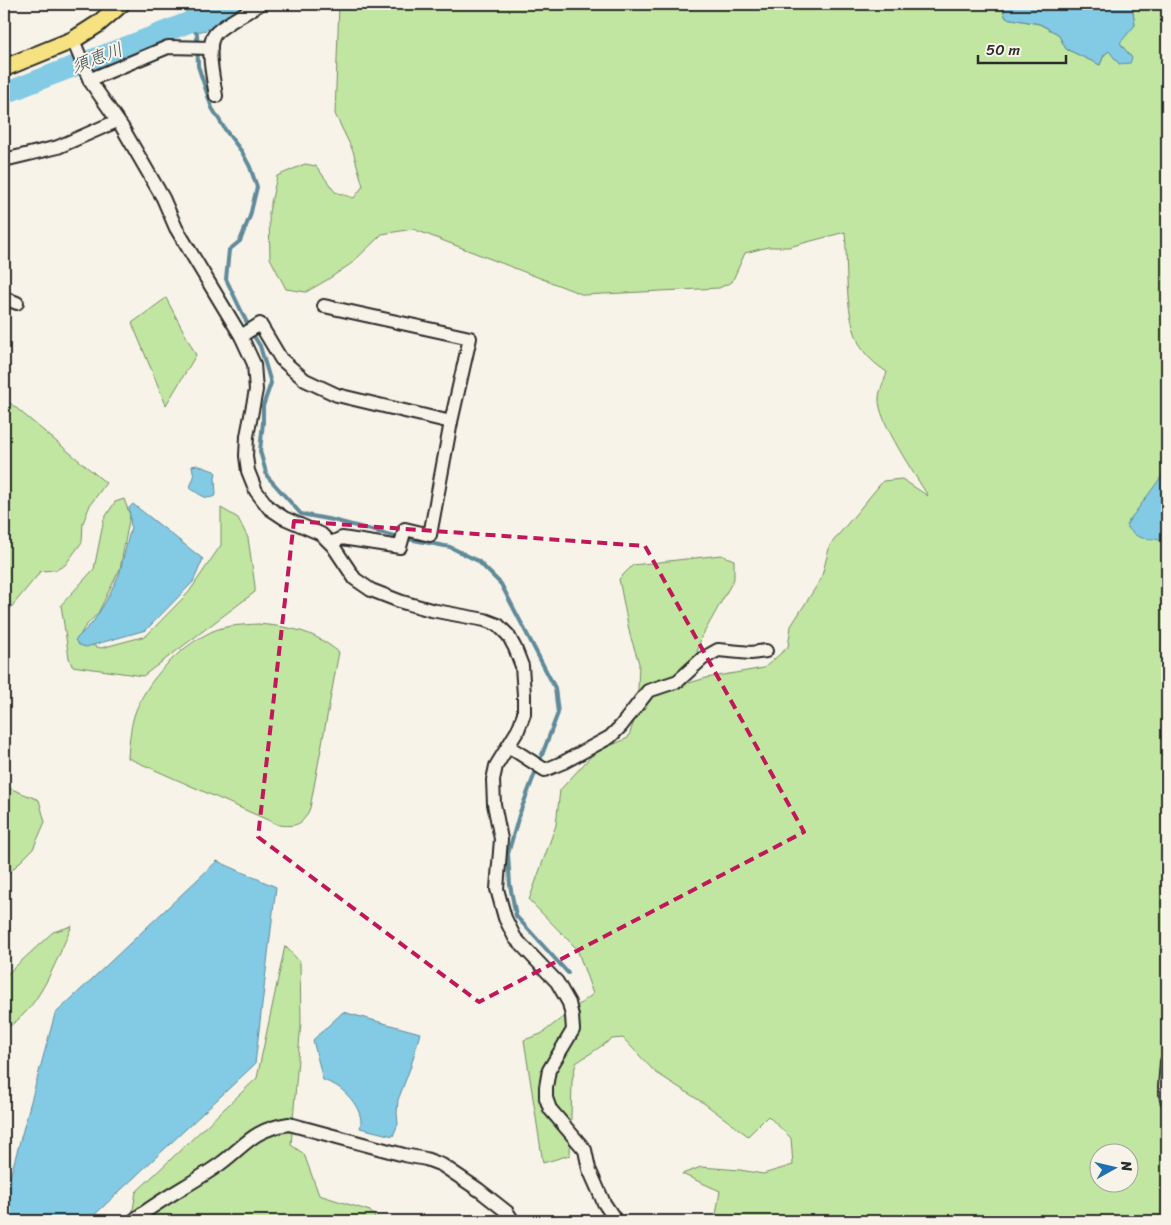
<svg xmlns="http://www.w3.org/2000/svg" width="1171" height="1225" viewBox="0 0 1171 1225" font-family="Sriracha,'Klee One',sans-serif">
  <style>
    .green { fill: #c1e6a1; stroke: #768866; fill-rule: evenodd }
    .water { fill: #83cae4; stroke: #608a9a }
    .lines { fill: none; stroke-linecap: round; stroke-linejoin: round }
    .stream { stroke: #608a9a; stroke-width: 4 }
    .river { stroke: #83cae4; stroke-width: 21 }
    .minor-casing { stroke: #2b2b2b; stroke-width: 16 }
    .major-casing { stroke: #2b2b2b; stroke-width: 20 }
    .minor { stroke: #f7f3e8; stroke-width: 12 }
    .major { stroke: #f6e281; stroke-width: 16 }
    .marked { fill: none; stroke: #c2185b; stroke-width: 4; stroke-dasharray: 10 6; stroke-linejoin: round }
    .labels { text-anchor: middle; stroke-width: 4; stroke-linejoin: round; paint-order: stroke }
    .water-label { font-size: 18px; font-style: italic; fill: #415359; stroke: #f7f3e8 }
  </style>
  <rect width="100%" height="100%" fill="#f7f3e8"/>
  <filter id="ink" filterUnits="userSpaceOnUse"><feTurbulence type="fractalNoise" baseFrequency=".02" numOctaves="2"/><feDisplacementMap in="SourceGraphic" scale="10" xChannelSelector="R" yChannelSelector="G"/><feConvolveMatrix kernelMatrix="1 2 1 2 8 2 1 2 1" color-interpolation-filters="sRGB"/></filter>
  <g filter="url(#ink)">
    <g class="green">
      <path d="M339 4H1001L1006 18 1039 24 1058 34 1066 49 1100 65 1104 55 1109 51 1132 58 1119 43 1135 25 1132 4H1167V1221H715L720 1191 682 1174 701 1167 740 1170 763 1174 793 1165 791 1138 768 1116 748 1136 705 1104 655 1072 623 1038 612 1039 576 1063 572 1081 570 1155 543 1163 524 1040 541 1034 593 994 577 949 529 900 556 825 560 790 594 753 628 738 637 713 639 663 630 635 619 579 633 565 721 555 734 560V579L701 638 689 683 706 678 764 668 788 647 791 626 821 579 830 545 883 481 902 479 928 496C916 476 877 420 879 398 879 390 885 380 887 372 876 365 863 354 858 341 844 308 848 268 845 232L789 247H768L745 253 732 282 719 288 584 295 413 229 382 234 352 263 327 280 306 292 286 289 270 258 269 212 277 176 305 164 316 166 335 192 354 198 363 186 353 151 335 114ZM1098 1152H1128V1182H1098Z"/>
      <path d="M166 298 196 355 166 405 132 323Z"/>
      <path d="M9 402 106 483 90 505 83 523 82 542 65 565 56 570 41 571 4 616V409Z"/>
      <path d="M124 499 130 515 120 569 98 613 84 628 77 641 101 648 146 636 189 592 221 545V508L238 518 248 538 255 586V592L143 676 72 666 69 658 61 605 94 569 104 519 115 502Z"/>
      <path d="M258 624C278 626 298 628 316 637 324 641 332 647 339 652L310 808C303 825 296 827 279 825L128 758C129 744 130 730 134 716 145 681 180 646 213 631 227 625 243 625 258 624Z"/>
      <path d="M4 786 39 800 45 822 33 849 7 875 4 892Z"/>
      <path d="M72 926C56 960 39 1012 4 1029V977L53 932Z"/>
      <path d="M285 946 300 962 301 1022 291 1145 304 1154 319 1195 370 1211 378 1221H131L136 1192 257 1078Z"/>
    </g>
    <g class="water">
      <path d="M194 4H253L213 28 194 33 185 10Z"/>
      <path d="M1001 4H1132L1135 25 1120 43 1132 58 1130 63 1119 64 1109 51 1104 55 1100 65 1066 49 1058 34 1040 24 1006 18Z"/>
      <path d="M197 465 214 471 216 473 215 478 216 495C207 502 200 494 191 489L190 487 194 477 192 466Z"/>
      <path d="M1167 469V543C1151 534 1140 546 1126 525Z"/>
      <path d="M133 504 203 559 193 582 146 630 86 647 79 645 75 640 93 622 106 601 119 575 131 527 129 508Z"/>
      <path d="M217 861 276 887 255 1064 88 1221H4V1199L55 1014Z"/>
      <path d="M343 1012 420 1033 411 1066 398 1100 397 1113 398 1124 393 1136 360 1128C365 1114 350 1095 338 1087 334 1084 328 1082 323 1080L313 1040Z"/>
    </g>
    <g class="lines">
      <g class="stream">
        <path d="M190 21 197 34 198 66 212 108 226 131 242 152 250 167 257 187 250 216 240 241 229 250 226 279 249 327"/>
        <path d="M252 333 260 346 271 383 263 406V422L260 451 267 476 301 514 333 520 398 537 450 547 478 561 501 584 555 688 558 713 519 815 508 854 510 885 516 916 568 973"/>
      </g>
      <path class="river" d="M4 94C53 73 104 56 154 36 178 26 203 19 224 4"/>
      <g class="minor-casing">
        <g id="minor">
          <path d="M73 40 90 81 122 127 163 198 176 228 241 336 254 364 256 390 247 436 246 456 248 471 256 491 269 508 284 518 321 534 333 546 355 579 371 590 402 602 431 610 485 620 498 625 508 635 515 648 522 666 524 695V714L518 730 496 766 493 780 494 804 501 839 497 889 505 918 515 938 557 982 569 1003 572 1016 573 1030 549 1070 546 1087V1098L550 1109 585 1150 589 1169 604 1203 616 1221"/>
          <path d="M90 81 96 77 168 47 211 48"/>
          <path d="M216 96C214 81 205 47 215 34 222 25 250 11 260 4"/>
          <path d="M4 160 58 147 117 121"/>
          <path d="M4 298 17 303"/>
          <path d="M324 306 470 338 451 422 430 535 405 529 400 547 342 538 331 543"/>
          <path d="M241 336 260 324 281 359 305 380 337 395 451 422"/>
          <path d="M508 746 545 770 564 762 610 737 621 726 648 691 678 681 702 659 718 650 751 653 766 651"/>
          <path d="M1167 1061 1165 1087 1167 1100"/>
          <path d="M133 1221C160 1199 192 1184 220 1164 247 1144 252 1130 289 1124L404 1155 426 1159 442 1165 479 1190 507 1212 513 1221"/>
        </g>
      </g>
      <g class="major-casing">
        <path id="major" d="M4 68 73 40 98 24 121 4"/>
      </g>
      <use href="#minor" class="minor"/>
      <use href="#major" class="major"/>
    </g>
  </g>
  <path class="marked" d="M294 521 645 546 804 832 479 1002 258 837Z"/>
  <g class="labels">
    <g class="water-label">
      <text transform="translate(97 58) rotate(-21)" y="6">須恵川</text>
    </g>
  </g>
  <rect width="1171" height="1225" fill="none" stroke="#f7f3e8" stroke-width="20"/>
  <rect x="10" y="10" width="1151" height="1205" fill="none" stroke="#2b2b2b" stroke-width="2" filter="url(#ink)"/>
  <g transform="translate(1114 1168) rotate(82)"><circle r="24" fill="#f7f3e8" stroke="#a5a39c"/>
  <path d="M0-4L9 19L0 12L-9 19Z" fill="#1f6fb2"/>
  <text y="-8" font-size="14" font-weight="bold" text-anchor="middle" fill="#2b2b2b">N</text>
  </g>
  <path d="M978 55v8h88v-8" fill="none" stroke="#2b2b2b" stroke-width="2.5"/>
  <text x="986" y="55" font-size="15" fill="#2b2b2b" stroke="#f7f3e8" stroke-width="4" paint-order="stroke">50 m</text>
</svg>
